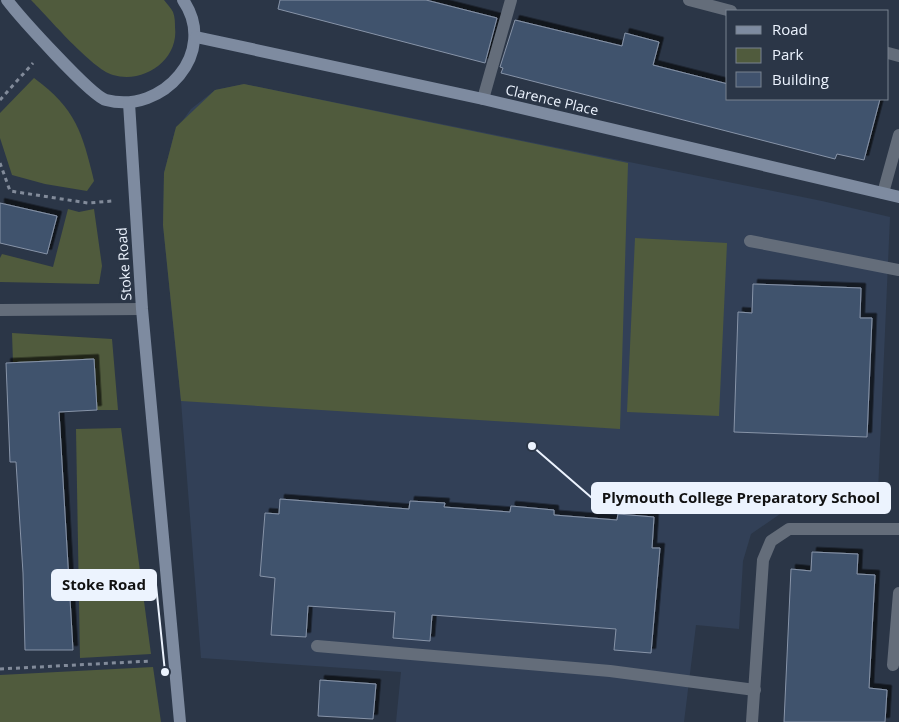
<svg xmlns="http://www.w3.org/2000/svg" width="899" height="722" viewBox="0 0 899 722" font-family="'Open Sans',sans-serif">
  <style>
    .built { fill: #324057 }
    .green { fill: #505b3d }
    .building { fill: #40526d; stroke: #8794a8; filter: url(#shadow) }
    .lines { fill: none; stroke-linecap: round; stroke-linejoin: round }
    .path { stroke: #828b9a; stroke-width: 3; stroke-dasharray: 4 4; stroke-linecap: butt }
    .lane { stroke: #646d7a; stroke-width: 12 }
    .street { stroke: #646d7a; stroke-width: 12 }
    .secondary { stroke: #7e8ba0; stroke-width: 12 }
    .labels { text-anchor: middle; stroke-width: 5; stroke-linejoin: round; paint-order: stroke }
    .street-label { font-size: 14px; fill: #ecf3fe; stroke: #2b3647 }
    .leader { fill: none; stroke: #ecf3fe; stroke-width: 2 }
    .callout-dot { fill: #ecf3fe; stroke: #2b3647; stroke-width: 2 }
    .callout { fill: #ecf3fe; stroke: #ecf3fe; stroke-width: 2 }
    .callout-label { font-size: 15px; text-anchor: middle; font-weight: bold; fill: #111 }
  </style>
  <defs>
    <filter id="shadow"><feDropShadow dx="4.5" dy="-4.5" stdDeviation="0" flood-color="#0009"/></filter>
  </defs>
  <rect width="100%" height="100%" fill="#2b3647"/>
  <path class="built" d="M244 84 822 201 890 217 878 492 828 494 783 512 751 534 743 561 739 629 696 625 684 722H396L401 672 201 658 181 401 163 225 164 173 175 131 191 109 215 90Z"/>
  <g class="green">
    <path d="M31 0H164C167 4 171 8 173 12 175 17 175 23 175 27 179 60 144 84 113 75 92 69 48 17 31 0Z"/>
    <path d="M34 78C76 109 82 132 94 181L87 191 45 184 12 175 0 138V113Z"/>
    <path d="M244 84 628 163 620 429 181 401 163 225 164 173 176 127 215 90Z"/>
    <path d="M68 209 79 212 94 209 102 266 99 284 0 282V258L2 254 53 267Z"/>
    <path d="M635 238 727 243 719 416 627 412Z"/>
    <path d="M12 333 112 339 118 410H97L94 359 13 363Z"/>
    <path d="M121 428 151 654 80 658 76 429Z"/>
    <path d="M153 667 161 722H0V675Z"/>
  </g>
  <g class="building">
    <path d="M280 0H426L497 18 485 63 278 9Z"/>
    <path d="M515 20 622 46 625 33 659 42 653 65 728 84V99H880L864 160 837 154 835 159 501 73 503 68 500 67Z"/>
    <path d="M0 203 57 216 47 254 0 243Z"/>
    <path d="M753 284 861 288 860 318H872L867 437 734 432 738 312 752 313Z"/>
    <path d="M94 359 97 410 59 412 73 650H25L23 573 16 462H10L6 363Z"/>
    <path d="M280 499 409 509 410 501 445 503 444 507 510 512 511 506 554 510V515L617 520 618 514 654 517 652 548H660L651 653 614 650 616 629 432 615 430 641 393 638 395 612 308 606 306 637 271 635 275 578 260 576 265 513 279 514Z"/>
    <path d="M812 552 858 554 857 574 875 575 869 688 887 690 885 722H784L791 569 811 571Z"/>
    <path d="M320 680 376 684 373 719 318 716Z"/>
  </g>
  <g class="lines">
    <g class="path">
      <path d="M0 100 33 63"/>
      <path d="M0 163 10 191 88 203 112 201"/>
      <path d="M0 669 151 661"/>
    </g>
    <g class="lane">
      <path d="M689 0 731 11"/>
      <path d="M888 53 899 56"/>
      <path d="M750 241 899 270"/>
      <path d="M317 646 610 671 755 690"/>
      <path d="M893 665 899 593"/>
      <path d="M752 722 763 560 771 541 789 529H899"/>
    </g>
    <g class="street">
      <path d="M483 99 511 0"/>
      <path d="M883 193 899 135"/>
      <path d="M0 310 142 309"/>
    </g>
    <g class="secondary">
      <path d="M7 0C19 16 91 96 106 100 163 115 219 52 183 0"/>
      <path d="M196 37 483 99 899 197"/>
      <path d="M129 103 142 309 180 722"/>
    </g>
  </g>
  <g class="labels">
    <g class="street-label">
      <text transform="translate(552 100) rotate(13)" y="5">Clarence Place</text>
      <text transform="translate(124 264) rotate(-94)" y="5">Stoke Road</text>
    </g>
  </g>
  <path class="leader" d="M532 446L592 498M165 672L156 585"/>
  <g class="callout-dot">
    <circle cx="532" cy="446" r="5"/>
    <circle cx="165" cy="672" r="5"/>
  </g>
  <g class="callout">
    <rect x="592" y="483" width="298" height="30" rx="5"/>
    <rect x="52" y="570" width="104" height="30" rx="5"/>
  </g>
  <g class="callout-label">
    <text x="741" y="503">Plymouth College Preparatory School</text>
    <text x="104" y="590">Stoke Road</text>
  </g>
  <rect x="726" y="10" width="162" height="90" fill="#2b3647" stroke="#788290"/>
  <rect x="736" y="26" width="25" height="8" fill="#7e8ba0" stroke="#788290"/>
  <text x="772" y="35" font-size="15" fill="#ecf3fe">Road</text>
  <rect x="736" y="48" width="25" height="15" fill="#505b3d" stroke="#788290"/>
  <text x="772" y="60" font-size="15" fill="#ecf3fe">Park</text>
  <rect x="736" y="72" width="25" height="15" fill="#40526d" stroke="#788290"/>
  <text x="772" y="85" font-size="15" fill="#ecf3fe">Building</text>
</svg>
